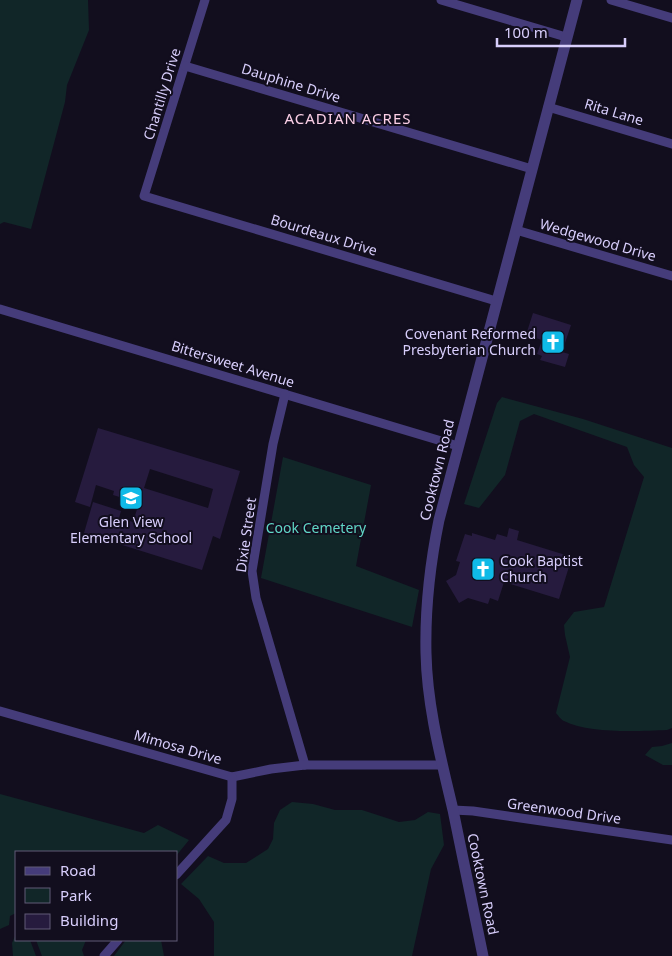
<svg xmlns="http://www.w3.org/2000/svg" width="672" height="956" viewBox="0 0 672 956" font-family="'Noto Sans',sans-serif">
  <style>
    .green { fill: #112628 }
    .building { fill: #261b3e; fill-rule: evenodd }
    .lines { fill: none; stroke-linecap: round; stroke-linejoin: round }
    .minor { stroke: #453c7a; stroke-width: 9 }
    .tertiary { stroke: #453c7a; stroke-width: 11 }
    .labels { text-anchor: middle; stroke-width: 4; stroke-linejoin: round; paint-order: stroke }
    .street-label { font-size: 14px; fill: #d8cefc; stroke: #120e1e }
    .poi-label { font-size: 14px; fill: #d8cefc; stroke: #120e1e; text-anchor: end }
    .park-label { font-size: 14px; fill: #60d6c6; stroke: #120e1e }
    .neighbourhood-label { font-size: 15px; letter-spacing: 1px; fill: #fcd0e7; stroke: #120e1e }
  </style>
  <rect width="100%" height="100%" fill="#120e1e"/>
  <g class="green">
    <path d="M0 0H88L89 30 67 85 65 102 31 229 4 222 0 224Z"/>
    <path d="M502 397 583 419 672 448V728L667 730C639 731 589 734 564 721 561 720 558 715 556 713L570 657 565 635 564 625 574 612 604 607 644 477 634 465 627 447 534 414 520 421 505 475 479 508 464 504 497 403Z"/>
    <path d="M283 457 371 485 356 566 419 590 412 627 261 578Z"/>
    <path d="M672 743V765H663L645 755 652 747 662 746Z"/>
    <path d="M0 794 144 833 158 825 189 840 176 856V852H16V913L10 916 9 925 0 929Z"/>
    <path d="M292 802 313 804 335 810H362L399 822 415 820 428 812 440 814 444 845 431 869 412 956H214V922L199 899 181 884 208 856 224 863H246L268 849 273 839 274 823 280 810Z"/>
    <path d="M16 934V940H30L36 956H13L12 943Z"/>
    <path d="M36 940H86L82 950 84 956H42Z"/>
    <path d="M126 940H161L164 956H114Z"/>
  </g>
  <g class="building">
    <path d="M533 313 571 325 562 352 569 354 565 367 540 360 542 356 537 354 542 340 526 335Z"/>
    <path d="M98 428 240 471 220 539 213 536 202 570 84 533 93 502 121 511 119 518 133 522 139 503 113 495 114 491 96 485 90 507 75 502ZM150 469 213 489 208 508 144 488Z"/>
    <path d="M509 528 519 531 517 540 572 557 559 599 504 582 498 601 490 598 488 604 468 598 459 603 446 581 456 575 460 562 456 561 465 534 472 536V533L495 540 497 534 507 537Z"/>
  </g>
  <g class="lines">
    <g class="minor">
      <path d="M205 0 144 196 496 301"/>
      <path d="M441 0 566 37"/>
      <path d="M611 0 672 18"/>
      <path d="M185 66 532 169"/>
      <path d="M548 107 672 144"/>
      <path d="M516 230 672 276"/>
      <path d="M0 309 458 446"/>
      <path d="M285 394 273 444 252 571 256 598 305 765"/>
      <path d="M0 711 232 777 271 769 305 765H442"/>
      <path d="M453 810 473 811 672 840"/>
      <path d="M176 875 226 820 232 799V777"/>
      <path d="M104 956 118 940"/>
    </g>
    <path class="tertiary" d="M483 956C473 907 463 859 453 810 441 759 427 706 426 653 425 608 430 564 439 520L577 0"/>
  </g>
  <defs>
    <g id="church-square" transform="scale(1.25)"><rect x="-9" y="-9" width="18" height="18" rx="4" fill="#0fbae7" stroke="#120e1e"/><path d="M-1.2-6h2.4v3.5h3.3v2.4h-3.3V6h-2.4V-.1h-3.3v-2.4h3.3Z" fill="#fff"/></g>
    <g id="school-square" transform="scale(1.25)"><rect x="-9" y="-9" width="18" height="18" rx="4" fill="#0fbae7" stroke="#120e1e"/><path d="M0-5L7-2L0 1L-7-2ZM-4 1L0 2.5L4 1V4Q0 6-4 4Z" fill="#fff"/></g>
  </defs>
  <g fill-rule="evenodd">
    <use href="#church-square" x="553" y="342"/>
    <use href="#school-square" x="131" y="498"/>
    <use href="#church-square" x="483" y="569"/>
  </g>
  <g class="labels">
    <g class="street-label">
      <text transform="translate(291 83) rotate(17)" y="5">Dauphine Drive</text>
      <text transform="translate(162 94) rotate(-73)" y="5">Chantilly Drive</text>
      <text transform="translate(614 112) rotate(17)" y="5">Rita Lane</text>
      <text transform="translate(324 235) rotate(17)" y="5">Bourdeaux Drive</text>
      <text transform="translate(598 240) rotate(16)" y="5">Wedgewood Drive</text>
      <text transform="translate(233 364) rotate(17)" y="5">Bittersweet Avenue</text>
      <text transform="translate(437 470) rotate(-76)" y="5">Cooktown Road</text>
      <text transform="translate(246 535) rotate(-82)" y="5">Dixie Street</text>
      <text transform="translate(178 747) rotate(16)" y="5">Mimosa Drive</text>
      <text transform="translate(564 811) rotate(8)" y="5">Greenwood Drive</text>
      <text transform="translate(483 884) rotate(78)" y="5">Cooktown Road</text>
    </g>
    <g class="poi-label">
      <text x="536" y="339">Covenant Reformed<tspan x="536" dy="16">Presbyterian Church</tspan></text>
      <text x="131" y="527" text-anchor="middle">Glen View<tspan x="131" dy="16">Elementary School</tspan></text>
      <text x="500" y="566" text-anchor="start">Cook Baptist<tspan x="500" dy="16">Church</tspan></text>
    </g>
    <g class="park-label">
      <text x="316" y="533">Cook Cemetery</text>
    </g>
    <g class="neighbourhood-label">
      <text x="348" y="124">ACADIAN ACRES</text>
    </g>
  </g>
  <rect x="15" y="851" width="162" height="90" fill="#120e1e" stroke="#615b77"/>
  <rect x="25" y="867" width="25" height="8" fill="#453c7a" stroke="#615b77"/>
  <text x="60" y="876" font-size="15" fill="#d8cefc">Road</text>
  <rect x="25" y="888" width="25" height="15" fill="#112628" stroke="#615b77"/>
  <text x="60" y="901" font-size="15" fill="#d8cefc">Park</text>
  <rect x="25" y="914" width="25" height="15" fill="#261b3e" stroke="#615b77"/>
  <text x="60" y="926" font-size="15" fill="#d8cefc">Building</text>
  <path d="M497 38v8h128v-8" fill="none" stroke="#d8cefc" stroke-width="2.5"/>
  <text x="504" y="38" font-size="15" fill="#d8cefc" stroke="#120e1e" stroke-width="4" paint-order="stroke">100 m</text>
</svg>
